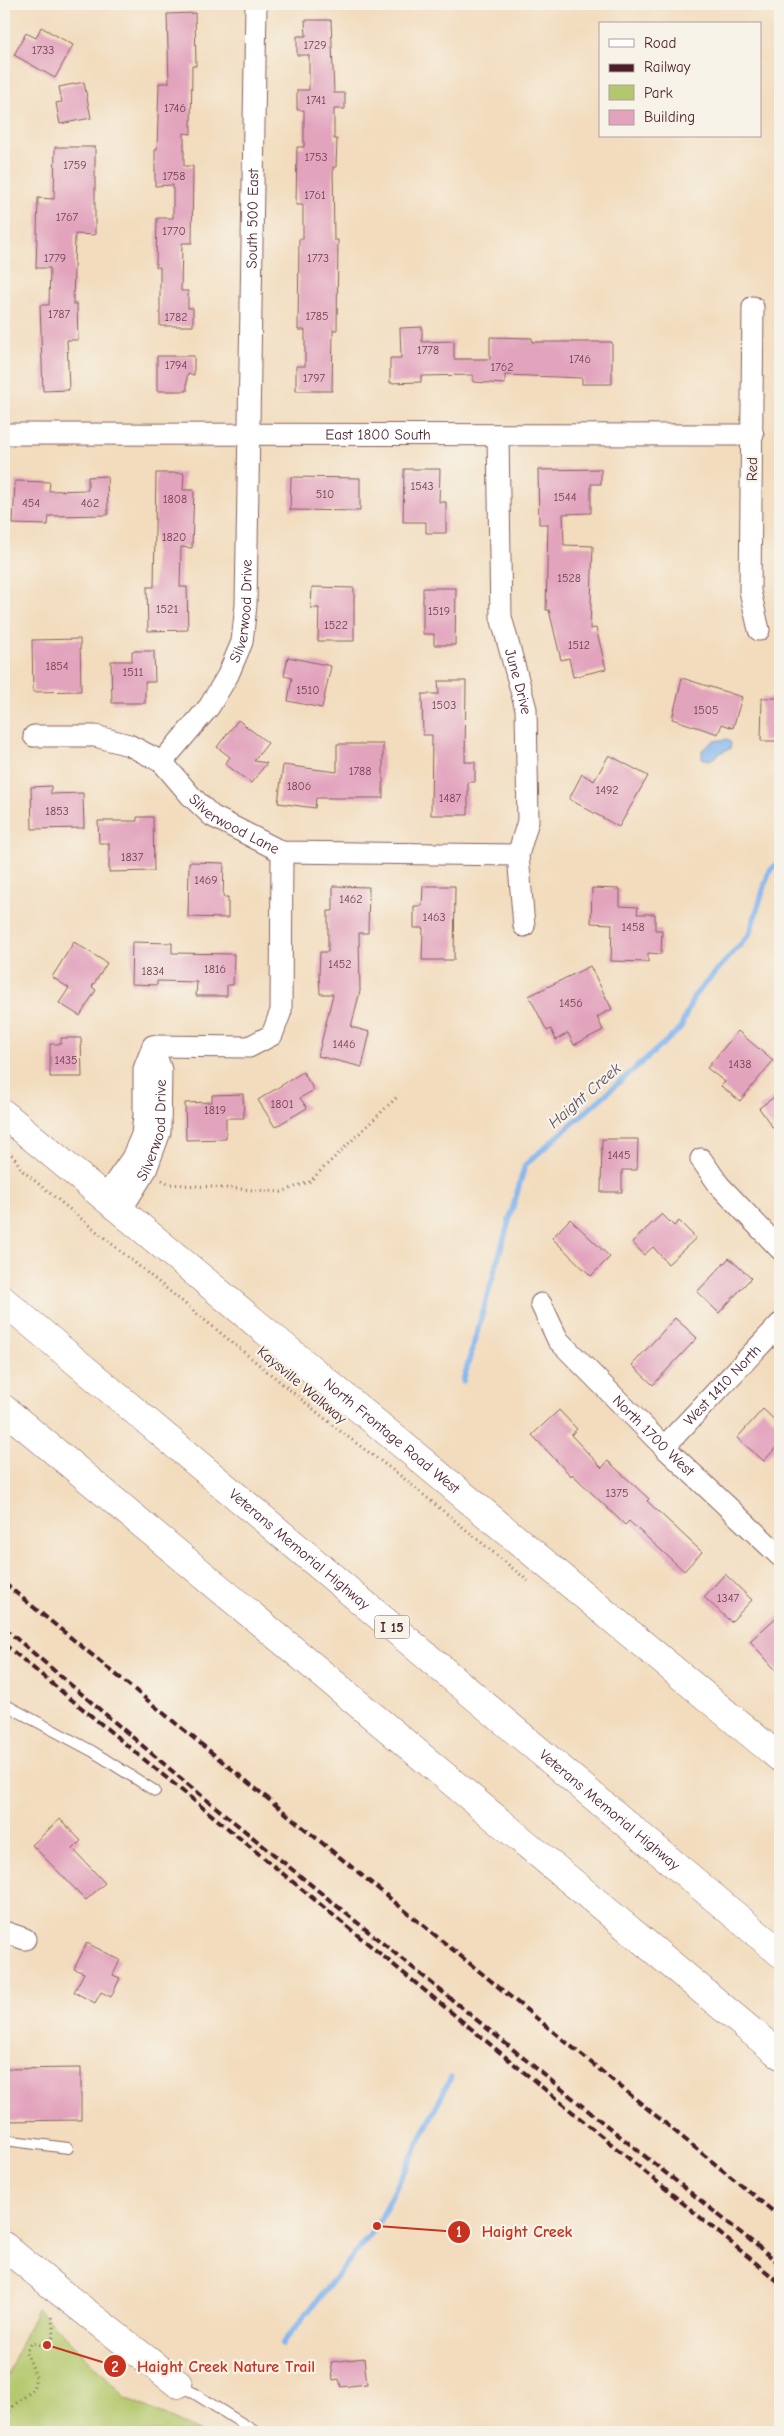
<svg xmlns="http://www.w3.org/2000/svg" width="784" height="2436" viewBox="0 0 784 2436" font-family="'Comic Neue',sans-serif">
  <style>
    .green { fill: #b3c86c; stroke: #7e744c }
    .water { fill: #82b5ef; stroke: #666a8d }
    .lines { fill: none; stroke-linecap: round; stroke-linejoin: round }
    .stream { stroke: #82b5ef; stroke-width: 5.5 }
    .building { fill: #e2a3bd }
    .lane-casing { stroke: #85615e; stroke-width: 12 }
    .street-casing { stroke: #85615e; stroke-width: 23 }
    .secondary-casing { stroke: #85615e; stroke-width: 29 }
    .highway-casing { stroke: #85615e; stroke-width: 29 }
    .path { stroke: #85615e; stroke-width: 3; stroke-dasharray: 1 4; stroke-linecap: butt }
    .lane { stroke: #fff; stroke-width: 10 }
    .street { stroke: #fff; stroke-width: 21 }
    .secondary { stroke: #fff; stroke-width: 28 }
    .highway { stroke: #fff; stroke-width: 28 }
    .rail { stroke: #4a1f2b; stroke-width: 4; stroke-dasharray: 8 4; stroke-linecap: butt }
    .labels { text-anchor: middle; stroke-width: 4.5; stroke-linejoin: round; paint-order: stroke }
    .number-label { font-size: 12px; fill: #704050 }
    .shield { fill: #f7f3e8; stroke: #7e5f64; stroke-width: 1 }
    .shield-label { font-size: 14px; font-weight: bold; fill: #4a1f2b }
    .street-label { font-size: 15px; fill: #4a1f2b; stroke: #f7f3e8 }
    .water-label { font-size: 16px; font-style: italic; fill: #5b4c66; stroke: #f7f3e8 }
    .leader { fill: none; stroke: #c8321e; stroke-width: 2 }
    .callout-dot { fill: #c8321e; stroke: #f7f3e8; stroke-width: 2 }
    .mark-label { font-size: 15px; text-anchor: middle; font-weight: bold; fill: #fff }
    .callout-label { font-size: 16px; text-anchor: middle; font-weight: bold; fill: #c8321e; stroke: #f7f3e8; stroke-width: 4.5; stroke-linejoin: round; paint-order: stroke }
  </style>
  <rect width="100%" height="100%" fill="#f7f3e8"/>
  <filter id="ink" filterUnits="userSpaceOnUse"><feTurbulence type="fractalNoise" baseFrequency=".02" numOctaves="2"/><feDisplacementMap in="SourceGraphic" scale="10" xChannelSelector="R" yChannelSelector="G"/><feConvolveMatrix kernelMatrix="1 2 1 2 8 2 1 2 1" color-interpolation-filters="sRGB"/></filter>
  <filter id="wash" filterUnits="userSpaceOnUse"><feTurbulence type="fractalNoise" baseFrequency=".0096" numOctaves="4" result="noise"/><feDisplacementMap in="SourceGraphic" scale="20" xChannelSelector="R" yChannelSelector="G"/><feGaussianBlur stdDeviation="1.12" result="paint"/><feColorMatrix in="noise" values="0 0 0 0 0 0 0 0 0 0 0 0 0 0 0 0 0 1.4 0 .05"/><feComposite in="paint" operator="in"/></filter>
  <g filter="url(#wash)">
    <rect width="100%" height="100%" fill="#f2dcbd"/>
    <path class="green" d="M37 2308 128 2399 201 2432H4V2382Z"/>
    <path class="water" d="M728 739 731 744 730 749C715 752 715 764 702 758V750L714 741Z"/>
    <g class="lines">
      <g class="stream">
        <path d="M463 1381 525 1165 680 1029 694 996 749 935 769 872 780 861"/>
        <path d="M282 2344 377 2226 451 2077"/>
      </g>
    </g>
    <g id="blocks">
      <g class="building">
        <path d="M195 13 196 66H192L191 134 184 133V166H193L192 243H182L181 291H188V308H193V326H160V267H156L157 218H173V185L155 186V149H157L159 83H169L167 14Z"/>
        <path d="M305 20H331L334 93H345V109H334V139H337L336 167H333L334 240H338L337 330H333L332 391H296V366H305V330H298L299 239H303V205H296L297 147H304V110H297V90H309V55H297V36H306Z"/>
        <path d="M41 27 73 45 55 78 14 55 26 33 36 38Z"/>
        <path d="M84 82 91 118 60 124 56 103 62 102 59 87Z"/>
        <path d="M55 147H95V235L75 234 73 304H77L78 340H67L69 390 43 391 40 305H49L50 268H36L38 198 54 199Z"/>
        <path d="M422 327V342L454 341V359H490V337L532 338V342H612V384H582V378L505 375V384L473 382V375L421 376V382L390 383V358H401L400 328Z"/>
        <path d="M157 356H194V375L187 374V391H157Z"/>
        <path d="M404 469H440L439 502H446V533H426V522H403Z"/>
        <path d="M601 469V484H591V513L563 514 564 545 593 546 590 629 596 628 606 669 573 677 569 658 561 660 549 610H546L548 524H539L538 470Z"/>
        <path d="M156 473H184L183 490H194L192 548 181 547 180 587H187L188 630 148 631 147 587H154Z"/>
        <path d="M107 476 108 515 49 516 48 525 13 524 15 481 50 482 49 491 88 490V477Z"/>
        <path d="M291 477 360 478V511L290 510Z"/>
        <path d="M312 587 354 588V641H318L319 608H311Z"/>
        <path d="M423 588H456L455 645H434V634H423Z"/>
        <path d="M80 639 81 691 33 692 32 640Z"/>
        <path d="M132 651H154L155 682H145V703H112L111 661H132Z"/>
        <path d="M288 657 331 666 322 708 288 701 292 678 284 676Z"/>
        <path d="M682 678 742 697 733 728 722 724 718 734 672 719Z"/>
        <path d="M438 681H466L465 762H475V782H468V815H431L432 735H423L422 694H439Z"/>
        <path d="M762 698H780V741H761Z"/>
        <path d="M238 720 268 743 254 761 267 763 251 783 225 764 230 757 217 747Z"/>
        <path d="M337 744H383V798H316L315 808 278 803 283 765 337 772Z"/>
        <path d="M609 755 648 776 619 827 569 799 582 774 594 781Z"/>
        <path d="M51 786V794L83 793 84 828 32 829 31 787Z"/>
        <path d="M137 817H153L154 871 109 872V843H99L98 821H137Z"/>
        <path d="M189 862 224 863 223 897H228V918L188 917Z"/>
        <path d="M333 886 369 887 368 933H359L360 991 351 1027 370 1032 362 1067 318 1056 333 994H320L319 975 320 952H328V911H333Z"/>
        <path d="M423 886H455L454 960H422L423 928H414V906H422Z"/>
        <path d="M592 888 620 889V906L638 907 637 914H655V930H662L661 954 648 953V962L611 961 612 924 591 923Z"/>
        <path d="M74 942 107 963 92 987 96 990 80 1016 59 1003 69 988 52 977Z"/>
        <path d="M132 942 172 943V953L234 954 233 985H227V996H196L197 982 157 981V985L131 984Z"/>
        <path d="M590 966 612 1009 597 1017 603 1030 574 1045 568 1033 556 1040 551 1029 547 1031 529 996Z"/>
        <path d="M738 1031 773 1061 740 1101 721 1086 725 1082 707 1068Z"/>
        <path d="M61 1038H81L82 1077H50V1044H61Z"/>
        <path d="M303 1072 314 1090 300 1098 307 1108 275 1127 258 1100Z"/>
        <path d="M780 1093V1138L759 1108Z"/>
        <path d="M243 1094 244 1118H226V1139L186 1140 185 1103 212 1102V1095Z"/>
        <path d="M602 1139H638L637 1170H622V1192H601Z"/>
        <path d="M662 1214 674 1226 679 1221 696 1238 668 1264 653 1247 644 1255 632 1242Z"/>
        <path d="M570 1219 610 1257 591 1276 552 1238Z"/>
        <path d="M729 1258 751 1278 719 1313 697 1292Z"/>
        <path d="M675 1318 697 1338 653 1385 632 1365Z"/>
        <path d="M763 1409 780 1425V1443L764 1461 737 1438Z"/>
        <path d="M559 1410 577 1429 571 1435 602 1468 608 1461 649 1499 647 1501 702 1552 684 1571 629 1521 625 1525 572 1474 571 1476 532 1435Z"/>
        <path d="M725 1574 752 1600 731 1622 704 1597Z"/>
        <path d="M780 1614V1675L750 1641Z"/>
        <path d="M60 1819 81 1841 73 1849 105 1883 86 1900 32 1845Z"/>
        <path d="M87 1943 120 1960 113 1975 120 1978 111 1997 101 1992 95 2003 74 1992 84 1973 74 1969Z"/>
        <path d="M81 2068V2120L4 2121V2069Z"/>
        <path d="M364 2358 367 2384 341 2387 339 2379 333 2380 331 2362Z"/>
      </g>
    </g>
  </g>
  <g filter="url(#ink)">
    <use href="#blocks" fill-opacity="0" stroke="#85615e" stroke-width="1"/>
    <g class="lines">
      <g class="lane-casing">
        <g id="lane">
          <path d="M4 1704 92 1751 155 1791"/>
          <path d="M4 2140 68 2148"/>
          <path d="M179 2384 256 2432"/>
        </g>
      </g>
      <g class="street-casing">
        <g id="street">
          <path d="M753 307 750 591 759 630"/>
          <path id="s1" d="M4 434 753 435"/>
          <path id="s2" d="M498 436 501 617 526 709 528 821 518 855 524 926"/>
          <path id="s3" d="M34 736H95L129 745 162 762 191 796 212 816 282 852 518 855"/>
          <path id="s4" d="M162 762 209 707 228 675 242 642 246 605 256 4"/>
          <path d="M153 1046 249 1047 272 1035 281 1011 282 852"/>
          <path d="M701 1159 719 1185 780 1249"/>
          <path d="M105 1197 132 1158 142 1135 144 1115V1069L153 1046"/>
          <path id="s5" d="M121 1210 146 1170 160 1132 161 1070 153 1046"/>
          <path id="s6" d="M541 1304 558 1340 664 1447 780 1556"/>
          <path id="s7" d="M664 1447 780 1324"/>
          <path d="M4 1932 25 1939"/>
        </g>
      </g>
      <g class="secondary-casing">
        <g id="secondary">
          <path id="s8" d="M4 1114 780 1758"/>
          <path d="M4 2246 55 2288 178 2384"/>
        </g>
      </g>
      <g class="highway-casing">
        <g id="highway">
          <path id="s9" d="M4 1301 780 1953"/>
          <path d="M4 1409 780 2055"/>
        </g>
      </g>
      <g class="path">
        <path d="M4 1148 13 1156 23 1171 340 1431 402 1477 528 1581"/>
        <path d="M162 1180 170 1184 281 1192 309 1182 398 1096"/>
        <path d="M4 2419 14 2405 33 2390 36 2377 26 2351 32 2343 49 2347 54 2334 51 2315"/>
      </g>
      <use href="#lane" class="lane"/>
      <use href="#street" class="street"/>
      <use href="#secondary" class="secondary"/>
      <use href="#highway" class="highway"/>
      <g class="rail">
        <path d="M4 1583 780 2217"/>
        <path d="M4 1628 191 1787 602 2122 780 2264"/>
        <path d="M4 1644 780 2283"/>
      </g>
    </g>
  </g>
  <g class="labels">
    <g class="number-label">
      <text x="315" y="49">1729</text>
      <text x="43" y="54">1733</text>
      <text x="316" y="104">1741</text>
      <text x="175" y="112">1746</text>
      <text x="316" y="161">1753</text>
      <text x="75" y="169">1759</text>
      <text x="174" y="180">1758</text>
      <text x="315" y="199">1761</text>
      <text x="67" y="221">1767</text>
      <text x="174" y="235">1770</text>
      <text x="55" y="262">1779</text>
      <text x="318" y="262">1773</text>
      <text x="59" y="318">1787</text>
      <text x="317" y="320">1785</text>
      <text x="176" y="321">1782</text>
      <text x="428" y="354">1778</text>
      <text x="580" y="363">1746</text>
      <text x="176" y="369">1794</text>
      <text x="502" y="371">1762</text>
      <text x="314" y="382">1797</text>
      <text x="422" y="490">1543</text>
      <text x="325" y="498">510</text>
      <text x="565" y="501">1544</text>
      <text x="175" y="503">1808</text>
      <text x="31" y="507">454</text>
      <text x="90" y="507">462</text>
      <text x="174" y="541">1820</text>
      <text x="569" y="582">1528</text>
      <text x="167" y="613">1521</text>
      <text x="439" y="615">1519</text>
      <text x="336" y="629">1522</text>
      <text x="579" y="649">1512</text>
      <text x="57" y="670">1854</text>
      <text x="133" y="676">1511</text>
      <text x="308" y="694">1510</text>
      <text x="444" y="709">1503</text>
      <text x="706" y="714">1505</text>
      <text x="360" y="775">1788</text>
      <text x="299" y="790">1806</text>
      <text x="607" y="794">1492</text>
      <text x="450" y="802">1487</text>
      <text x="57" y="815">1853</text>
      <text x="132" y="861">1837</text>
      <text x="206" y="884">1469</text>
      <text x="351" y="903">1462</text>
      <text x="434" y="921">1463</text>
      <text x="633" y="931">1458</text>
      <text x="340" y="968">1452</text>
      <text x="215" y="973">1816</text>
      <text x="153" y="975">1834</text>
      <text x="571" y="1007">1456</text>
      <text x="344" y="1048">1446</text>
      <text x="66" y="1064">1435</text>
      <text x="740" y="1068">1438</text>
      <text x="282" y="1108">1801</text>
      <text x="215" y="1114">1819</text>
      <text x="619" y="1159">1445</text>
      <text x="617" y="1497">1375</text>
      <text x="728" y="1602">1347</text>
    </g>
    <rect class="shield" x="374.5" y="1615.5" width="35" height="23" rx="4"/>
    <g class="shield-label">
      <text x="392" y="1632">I 15</text>
    </g>
    <g class="street-label">
      <text dy="5" stroke="none"><textPath href="#s4" startOffset="569">South 500 East</textPath></text>
      <text dy="5" stroke="none"><textPath href="#s1" startOffset="374">East 1800 South</textPath></text>
      <text transform="translate(752 469) rotate(-89)" y="5">Red</text>
      <text dy="5" stroke="none"><textPath href="#s4" startOffset="176">Silverwood Drive</textPath></text>
      <text dy="5" stroke="none"><textPath href="#s2" startOffset="248">June Drive</textPath></text>
      <text dy="5" stroke="none"><textPath href="#s3" startOffset="230">Silverwood Lane</textPath></text>
      <text dy="5" stroke="none"><textPath href="#s5" startOffset="88">Silverwood Drive</textPath></text>
      <text transform="translate(302 1385) rotate(40)" y="5">Kaysville Walkway</text>
      <text dy="5" stroke="none"><textPath href="#s7" startOffset="85">West 1410 North</textPath></text>
      <text dy="5" stroke="none"><textPath href="#s6" startOffset="175">North 1700 West</textPath></text>
      <text dy="5" stroke="none"><textPath href="#s8" startOffset="504">North Frontage Road West</textPath></text>
      <text dy="5" stroke="none"><textPath href="#s9" startOffset="386">Veterans Memorial Highway</textPath></text>
      <text dy="5" stroke="none"><textPath href="#s9" startOffset="791">Veterans Memorial Highway</textPath></text>
    </g>
    <g class="water-label">
      <text transform="translate(584 1095) rotate(-41)" y="6">Haight Creek</text>
    </g>
  </g>
  <path class="leader" d="M377 2226L459 2232M47 2345L115 2366"/>
  <g class="callout-dot">
    <circle cx="377" cy="2226" r="5"/>
    <circle cx="47" cy="2345" r="5"/>
    <circle cx="459" cy="2232" r="12"/>
    <circle cx="115" cy="2366" r="12"/>
  </g>
  <g class="mark-label">
    <text x="459" y="2237">1</text>
    <text x="115" y="2372">2</text>
  </g>
  <g class="callout-label">
    <text x="527" y="2237">Haight Creek</text>
    <text x="226" y="2372">Haight Creek Nature Trail</text>
  </g>
  <rect width="784" height="2436" fill="none" stroke="#f7f3e8" stroke-width="20"/>
  <rect x="599" y="22" width="162" height="115" fill="#f7f3e8" stroke="#b29e9c"/>
  <rect x="609" y="39" width="25" height="8" fill="#ffffff" stroke="#b29e9c"/>
  <text x="644" y="48" font-size="15" fill="#4a1f2b">Road</text>
  <rect x="609" y="64" width="25" height="8" fill="#4a1f2b" stroke="#b29e9c"/>
  <text x="644" y="72" font-size="15" fill="#4a1f2b">Railway</text>
  <rect x="609" y="85" width="25" height="15" fill="#b3c86c" stroke="#b29e9c"/>
  <text x="644" y="98" font-size="15" fill="#4a1f2b">Park</text>
  <rect x="609" y="110" width="25" height="15" fill="#e2a3bd" stroke="#b29e9c"/>
  <text x="644" y="122" font-size="15" fill="#4a1f2b">Building</text>
</svg>
